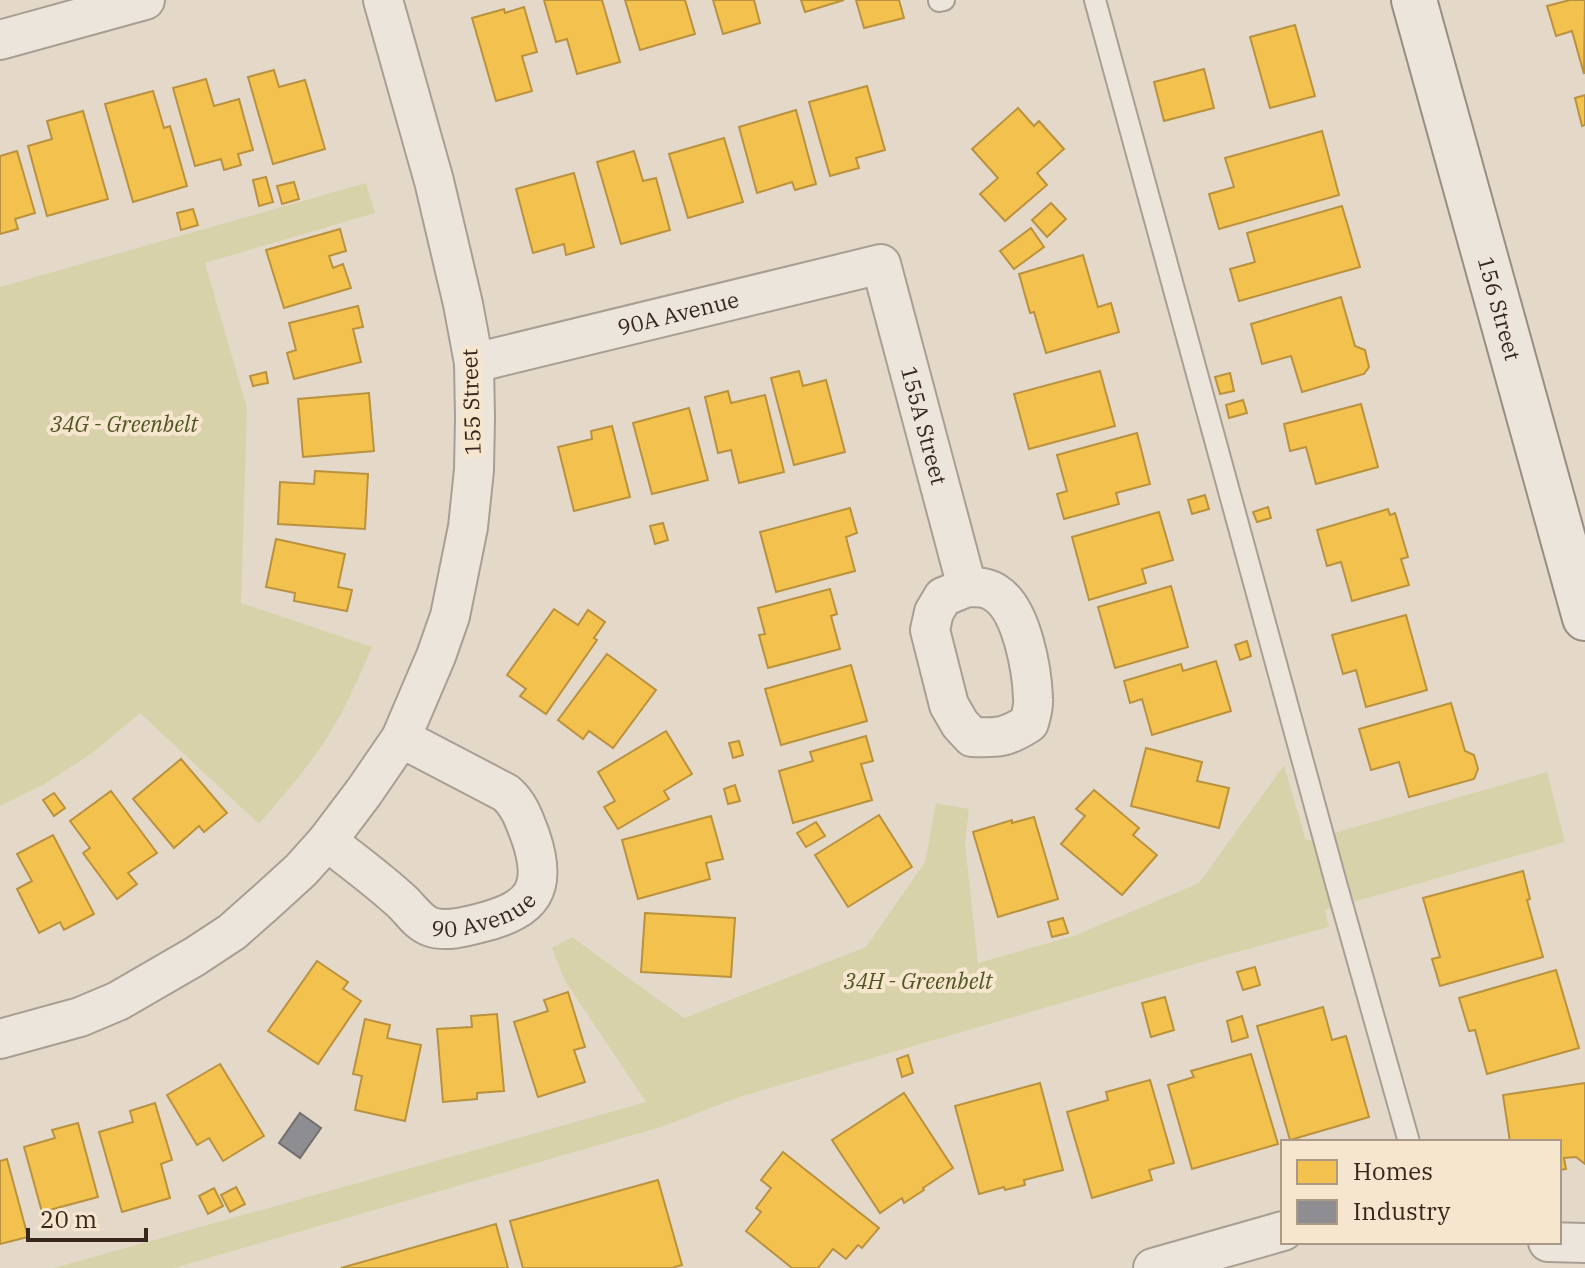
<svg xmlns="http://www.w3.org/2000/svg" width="1585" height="1268" viewBox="0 0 1585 1268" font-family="'IBM Plex Serif',serif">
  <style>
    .green { fill: #d8d2ab }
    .homes { fill: #f2c14e; stroke: #ba923f; stroke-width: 2 }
    .industry { fill: #8d8d92; stroke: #736e6f; stroke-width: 2 }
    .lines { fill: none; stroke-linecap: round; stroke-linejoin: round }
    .lane-casing { stroke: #a99e93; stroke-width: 24 }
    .street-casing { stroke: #a99e93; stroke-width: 42 }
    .secondary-casing { stroke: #988e83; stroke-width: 48 }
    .lane { stroke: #ece5dc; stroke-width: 20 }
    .street { stroke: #ece5dc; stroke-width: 38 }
    .secondary { stroke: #ece5dc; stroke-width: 44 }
    .labels { text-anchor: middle; stroke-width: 8; stroke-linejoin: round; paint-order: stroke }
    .street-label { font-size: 22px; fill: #37261c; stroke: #f7e6ce }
    .park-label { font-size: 22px; font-style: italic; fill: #4e5521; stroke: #f7e6ce }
  </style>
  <rect width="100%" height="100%" fill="#e4d9c9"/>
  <g class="green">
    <path d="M366 183 375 213 205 263 247 408 241 603 372 647C359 677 346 708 328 736 308 768 283 796 259 824L140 713 91 754 43 785 0 806V287Z"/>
    <path d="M1284 765 1306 841 1547 772 1565 842 1325 910 1329 927 1229 954 739 1097 664 1126 174 1268H54L646 1102 565 981 552 948 572 937 684 1018 866 947 925 862 936 803 969 809 965 843 978 963 1076 935 1199 883Z"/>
  </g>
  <g class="homes">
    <path d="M544 0H602L620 62 577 74 567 39 556 42Z"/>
    <path d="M625 0H685L695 34 640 50Z"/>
    <path d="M713 0H754L760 23 723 34Z"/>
    <path d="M801 0H844L805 12Z"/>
    <path d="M856 0H899L904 18 864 28Z"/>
    <path d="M1570 0H1585L1584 74 1572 31 1556 36 1547 6Z"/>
    <path d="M524 7 537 52 522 56 532 91 496 101 472 18 504 9 505 13Z"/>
    <path d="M1295 25 1315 96 1270 108 1250 37Z"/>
    <path d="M1204 69 1214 108 1164 121 1154 82Z"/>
    <path d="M274 70 279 87 305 80 325 149 273 164 248 77Z"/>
    <path d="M206 79 214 106 239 99 253 150 238 154 241 165 224 170 221 159 195 166 173 88Z"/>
    <path d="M867 86 885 150 856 158 859 168 830 176 809 102Z"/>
    <path d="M153 91 164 128 170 126 187 186 133 202 105 104Z"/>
    <path d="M1585 95V125L1582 126 1575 98Z"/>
    <path d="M1018 108 1034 126 1039 121 1064 149 1037 173 1047 185 1005 221 980 194 998 178 972 149Z"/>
    <path d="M796 110 816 184 795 190 792 182 757 193 739 127Z"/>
    <path d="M83 111 108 199 47 216 28 146 52 139 47 121Z"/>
    <path d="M1322 131 1339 195 1219 229 1209 194 1234 187 1225 158Z"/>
    <path d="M724 138 743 202 688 218 669 154Z"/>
    <path d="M17 151 35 213 15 219 18 229 0 234V156Z"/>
    <path d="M634 151 643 181 656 178 670 230 621 244 597 162Z"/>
    <path d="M574 173 594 247 566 255 564 244 533 253 516 189Z"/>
    <path d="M266 177 273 202 259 206 253 180Z"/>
    <path d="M294 182 299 199 282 204 277 186Z"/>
    <path d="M1051 203 1066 219 1047 237 1032 220Z"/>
    <path d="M1342 206 1360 267 1239 301 1230 269 1255 262 1247 233Z"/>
    <path d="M193 209 198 225 181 230 177 213Z"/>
    <path d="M1031 228 1044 247 1014 269 1000 251Z"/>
    <path d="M340 229 346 251 329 256 333 268 343 264 351 288 284 308 266 250Z"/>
    <path d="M1083 255 1098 307 1111 303 1119 332 1046 353 1034 312 1030 313 1019 274Z"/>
    <path d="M1341 297 1355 346 1365 350 1369 367 1364 374 1302 392 1291 356 1262 364 1251 324Z"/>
    <path d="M358 306 363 327 353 329 361 362 294 379 287 353 296 350 289 323Z"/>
    <path d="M799 371 803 386 826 380 845 452 794 465 771 378Z"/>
    <path d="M1100 371 1115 426 1029 449 1014 394Z"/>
    <path d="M266 372 268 383 253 386 250 376Z"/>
    <path d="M1230 373 1234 391 1220 394 1215 377Z"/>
    <path d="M728 391 731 403 765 395 784 472 739 483 731 450 718 453 705 397Z"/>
    <path d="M369 393 374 451 303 457 298 399Z"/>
    <path d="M1243 400 1247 413 1229 418 1226 405Z"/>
    <path d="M1361 404 1378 467 1316 484 1306 447 1290 451 1284 424Z"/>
    <path d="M689 408 708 480 652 494 633 423Z"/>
    <path d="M612 426 630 497 574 511 558 447 592 439 591 431Z"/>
    <path d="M1137 433 1150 484 1116 493 1119 504 1064 519 1057 494 1067 491 1057 455Z"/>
    <path d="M315 471 368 474 365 529 278 524 280 482 314 484Z"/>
    <path d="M1205 495 1209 509 1192 514 1188 500Z"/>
    <path d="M1268 507 1271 518 1257 522 1253 512Z"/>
    <path d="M850 508 857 533 846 537 855 571 776 592 760 532Z"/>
    <path d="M1388 509 1390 515 1395 513 1408 557 1401 559 1409 585 1352 601 1341 562 1327 566 1317 530Z"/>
    <path d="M1159 512 1173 560 1142 569 1146 583 1089 600 1072 537Z"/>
    <path d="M663 523 668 540 655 544 650 526Z"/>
    <path d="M276 539 345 554 338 587 352 590 347 611 294 601 295 593 266 587Z"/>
    <path d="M1171 586 1188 647 1115 668 1098 607Z"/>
    <path d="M830 589 837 614 831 616 840 649 768 668 759 635 765 634 758 608Z"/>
    <path d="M554 609 578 625 588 610 605 622 594 638 597 640 546 714 520 696 526 689 507 675Z"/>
    <path d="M1406 615 1427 690 1366 707 1356 670 1343 674 1332 635Z"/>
    <path d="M1247 641 1251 656 1240 660 1235 645Z"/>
    <path d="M607 654 656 690 613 748 589 731 583 739 558 720Z"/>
    <path d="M1216 661 1231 711 1152 735 1142 699 1130 703 1124 681 1181 664 1183 671Z"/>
    <path d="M851 665 867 721 781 745 765 689Z"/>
    <path d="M1451 703 1465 751 1474 755 1478 769 1474 779 1409 797 1399 762 1371 770 1359 729Z"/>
    <path d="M666 731 692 774 664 791 669 799 618 829 604 807 615 801 598 772Z"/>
    <path d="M866 736 873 761 861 764 872 800 793 823 779 771 813 761 810 752Z"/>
    <path d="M739 741 743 755 733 758 729 743Z"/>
    <path d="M1146 748 1202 762 1197 781 1229 788 1219 828 1131 806Z"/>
    <path d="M181 759 227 813 204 832 199 826 174 848 133 799Z"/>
    <path d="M735 785 740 801 728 804 724 789Z"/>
    <path d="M1094 790 1139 828 1133 835 1157 855 1122 895 1061 844 1085 816 1076 809Z"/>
    <path d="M111 791 157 853 128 873 137 884 117 899 83 853 90 848 70 821Z"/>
    <path d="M54 793 65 808 54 816 43 800Z"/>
    <path d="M879 815 912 867 848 907 815 855Z"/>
    <path d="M711 816 723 859 706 863 710 879 638 899 622 840Z"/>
    <path d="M1034 817 1058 899 998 917 973 832 1012 820V823Z"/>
    <path d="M816 822 825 836 806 847 797 833Z"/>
    <path d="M53 835 94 914 64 930 60 922 39 933 17 889 32 881 17 854Z"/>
    <path d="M1523 871 1530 899 1527 900 1543 957 1440 986 1432 959 1440 957 1423 898Z"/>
    <path d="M645 913 735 918 731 977 641 972Z"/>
    <path d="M1063 918 1068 933 1052 937 1048 922Z"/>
    <path d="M317 961 348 982 343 989 361 1001 318 1064 268 1031Z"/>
    <path d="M1255 967 1260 985 1243 990 1237 972Z"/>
    <path d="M1556 970 1579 1048 1487 1074 1475 1030 1469 1031 1459 998Z"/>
    <path d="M568 992 585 1047 574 1050 585 1082 538 1097 514 1022 548 1011 544 1000Z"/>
    <path d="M1165 997 1174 1030 1151 1037 1142 1003Z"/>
    <path d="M1323 1007 1332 1040 1346 1036 1369 1117 1290 1140 1257 1026Z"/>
    <path d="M497 1014 504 1091 477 1093V1099L443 1102 437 1029 472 1027 471 1016Z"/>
    <path d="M1242 1016 1248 1037 1232 1042 1227 1021Z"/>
    <path d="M365 1019 390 1025 387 1038 421 1045 405 1121 355 1110 362 1076 353 1074Z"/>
    <path d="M1251 1054 1278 1144 1192 1169 1168 1085 1194 1077 1191 1071Z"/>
    <path d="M908 1055 913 1073 902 1077 897 1059Z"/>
    <path d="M220 1064 264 1136 223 1161 209 1138 197 1145 167 1095Z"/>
    <path d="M1150 1080 1174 1163 1149 1170 1152 1180 1092 1198 1067 1112 1108 1100 1106 1092Z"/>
    <path d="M1040 1083 1063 1170 1024 1180 1025 1185 1005 1190 1004 1187 979 1194 955 1106Z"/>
    <path d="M1585 1083V1164L1576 1157 1564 1158 1566 1169 1559 1170V1142H1510L1503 1095Z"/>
    <path d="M904 1093 953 1168 923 1188 924 1190 904 1203 902 1198 880 1213 832 1140Z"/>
    <path d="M155 1103 172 1160 161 1164 170 1198 122 1212 99 1132 133 1122 130 1111Z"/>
    <path d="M78 1123 98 1197 42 1212 24 1147 55 1138 52 1130Z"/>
    <path d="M783 1152 879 1228 862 1248 858 1245 846 1259 833 1249 818 1268H792L746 1231 761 1212 756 1208 771 1188 761 1180Z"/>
    <path d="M7 1159 28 1237 0 1244V1161Z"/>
    <path d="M658 1180 682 1265 672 1268H523L510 1221Z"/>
    <path d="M236 1187 245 1204 230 1212 221 1195Z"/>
    <path d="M214 1188 223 1206 208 1214 199 1196Z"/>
    <path d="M496 1224 508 1268H341Z"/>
  </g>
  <path class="industry" d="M300 1113 321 1128 300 1158 279 1143Z"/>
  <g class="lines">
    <g class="lane-casing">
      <g id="lane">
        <path d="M1095 0 1336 883 1409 1142"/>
        <path d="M939 1 944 0"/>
      </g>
    </g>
    <g class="street-casing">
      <g id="street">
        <path d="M0 40 145 0"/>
        <path id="s1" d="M474 363 881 264 967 587"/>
        <path d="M967 587C978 587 988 587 997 594 1022 611 1032 670 1033 698 1034 707 1031 715 1029 723 1006 738 998 738 972 737L960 724 949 705 930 630 934 612 943 597Z"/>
        <path id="s2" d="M327 841C351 860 376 878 399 899 410 908 417 922 431 927 446 932 465 927 480 923 533 910 549 889 530 835 524 819 519 804 506 793L401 738"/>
        <path d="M0 1039 80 1017 118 1001 194 957 232 932 267 901 301 870 327 841 364 792 401 738 436 656 450 616 468 527 474 470 475 418 474 363 463 304 434 181 383 0"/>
        <path d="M1548 1242 1585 1243"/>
        <path d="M1153 1268 1283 1231"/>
      </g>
    </g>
    <g class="secondary-casing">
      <g id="secondary">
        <path id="s3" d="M1414 0 1585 618"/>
      </g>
    </g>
    <use href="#lane" class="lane"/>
    <use href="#street" class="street"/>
    <use href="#secondary" class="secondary"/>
  </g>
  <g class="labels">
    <g class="street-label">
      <text dy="8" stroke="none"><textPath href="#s3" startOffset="320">156 Street</textPath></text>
      <text dy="8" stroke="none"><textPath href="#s1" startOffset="210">90A Avenue</textPath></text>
      <text transform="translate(471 402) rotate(-92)" y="8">155 Street</text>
      <text dy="8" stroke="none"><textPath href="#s1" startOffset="586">155A Street</textPath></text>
      <text dy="8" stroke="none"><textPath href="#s2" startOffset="190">90 Avenue</textPath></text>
    </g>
    <g class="park-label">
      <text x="124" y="432">34G - Greenbelt</text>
      <text x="918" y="989">34H - Greenbelt</text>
    </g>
  </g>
  <rect x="1281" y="1140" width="280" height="104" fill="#f7e6ce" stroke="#aa9987" stroke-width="2"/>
  <rect x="1297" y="1160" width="40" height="24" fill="#f2c14e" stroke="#aa9987" stroke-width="2"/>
  <text x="1353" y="1180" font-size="24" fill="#37261c">Homes</text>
  <rect x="1297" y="1200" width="40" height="24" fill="#8d8d92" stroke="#aa9987" stroke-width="2"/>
  <text x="1353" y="1220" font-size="24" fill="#37261c">Industry</text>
  <path d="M28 1228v12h118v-12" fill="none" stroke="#37261c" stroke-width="4"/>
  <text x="40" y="1228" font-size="24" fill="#37261c" stroke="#f7e6ce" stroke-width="6" paint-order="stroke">20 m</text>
</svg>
